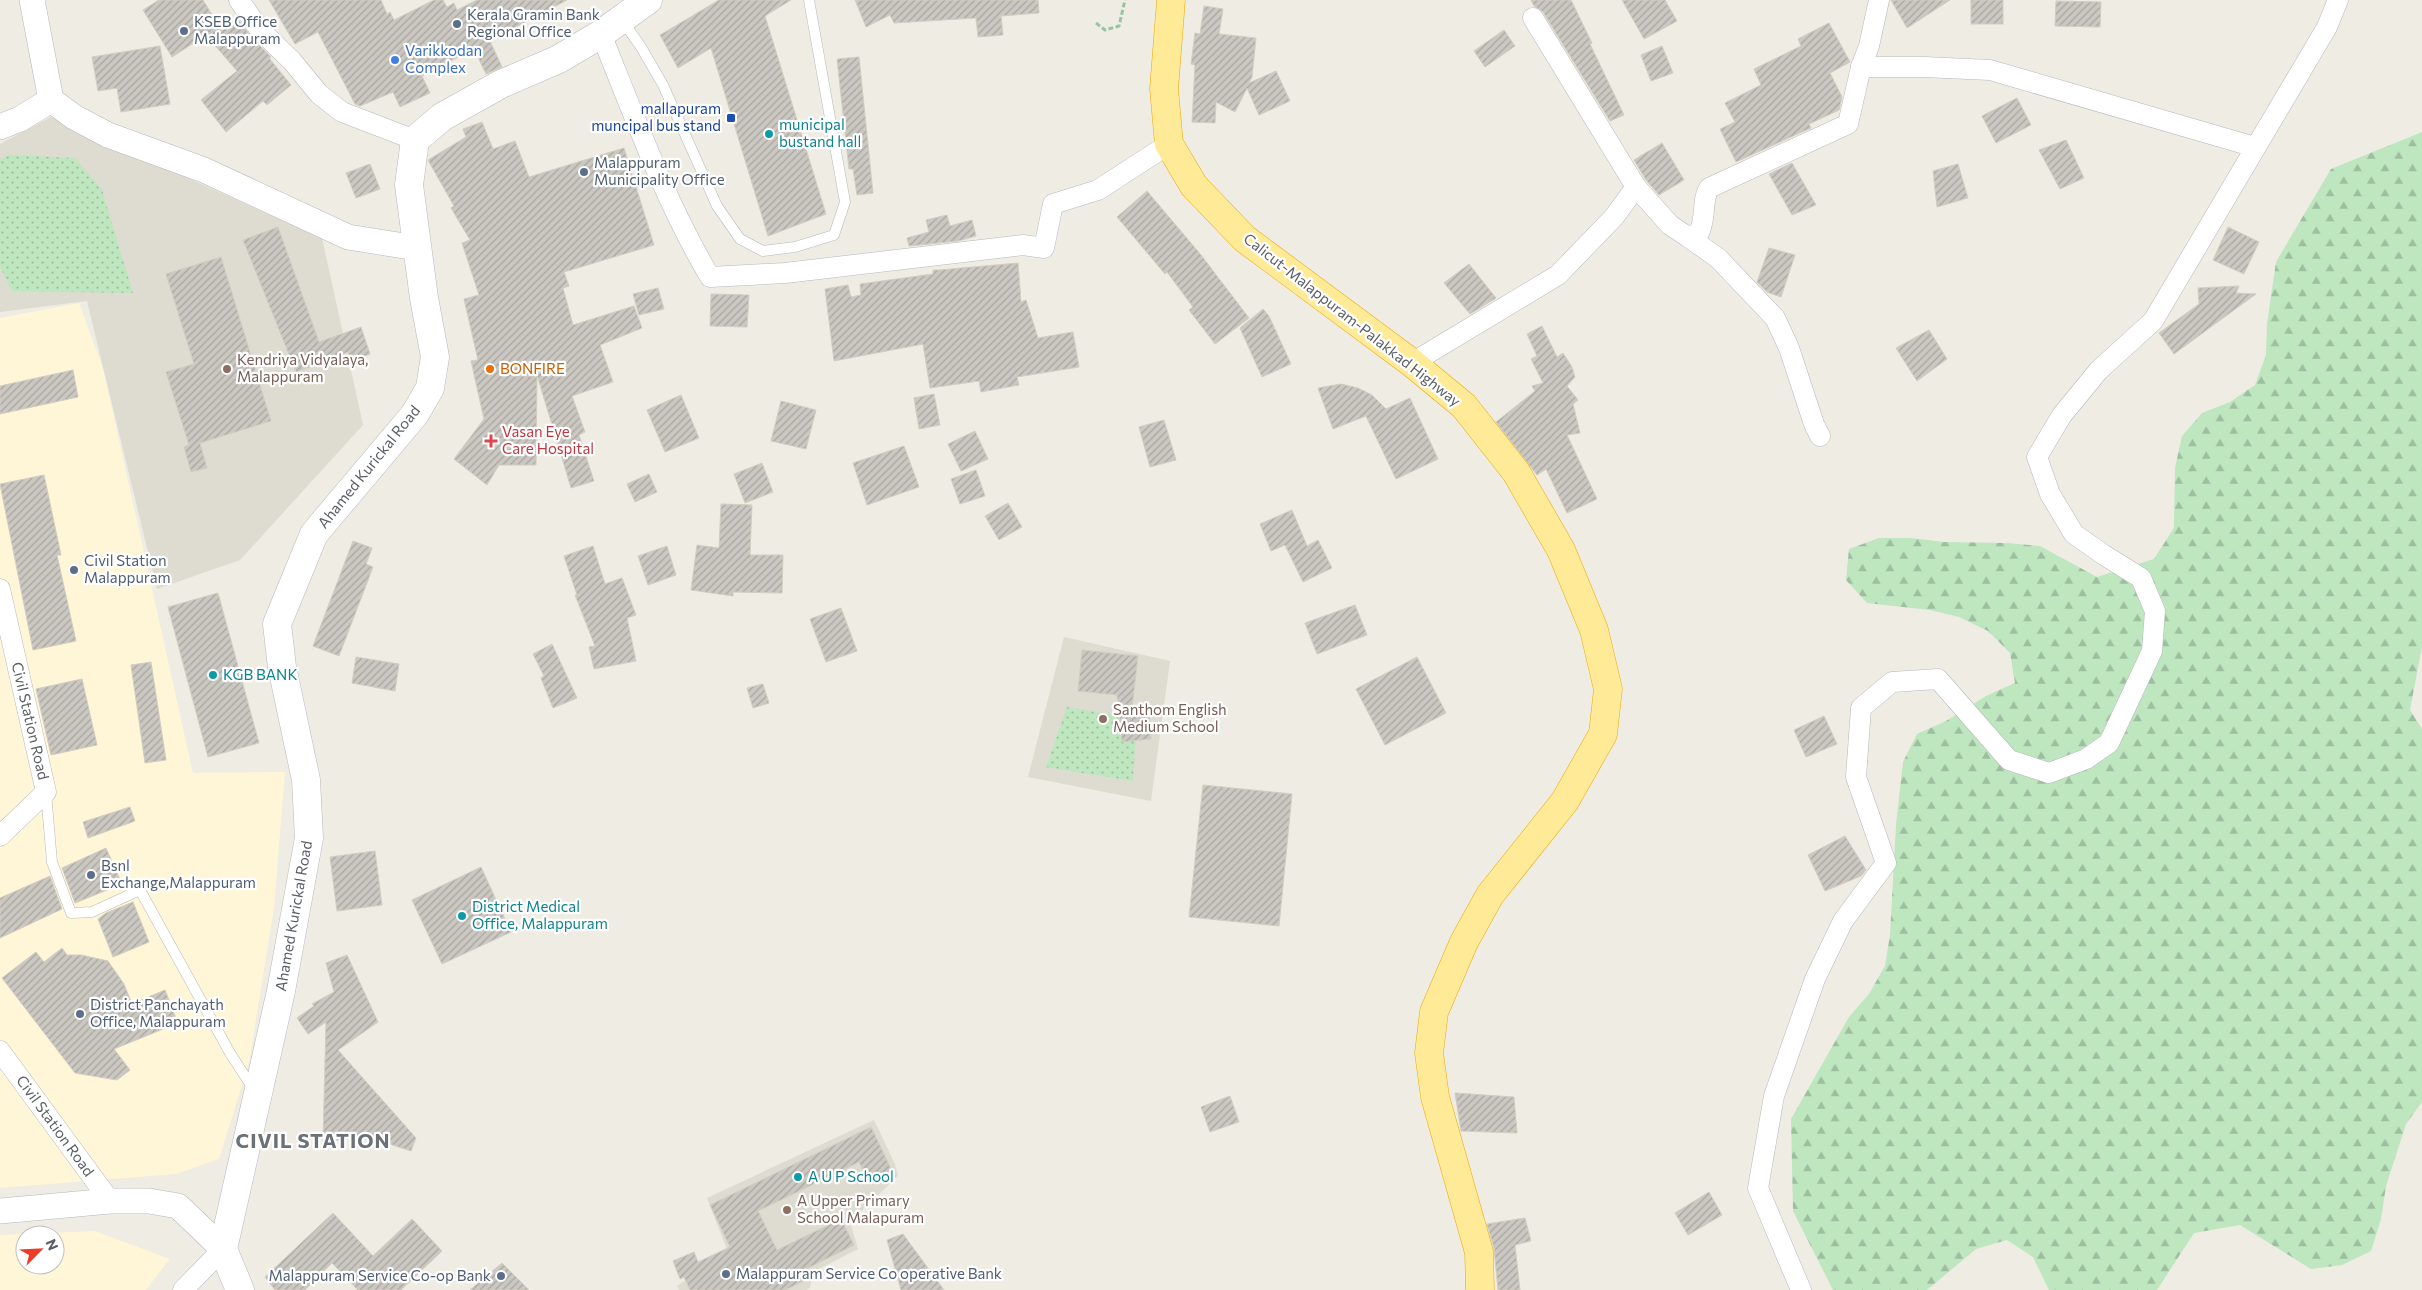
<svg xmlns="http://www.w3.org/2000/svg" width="2422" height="1290" viewBox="0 0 2422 1290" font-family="Commissioner,sans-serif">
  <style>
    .commercial { fill: #fff6d7; fill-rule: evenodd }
    .education { fill: #dedbd1 }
    .grass { fill: url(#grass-dots) }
    .forest { fill: url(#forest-firs) }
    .building { fill: url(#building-hatch); stroke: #d3cdc1 }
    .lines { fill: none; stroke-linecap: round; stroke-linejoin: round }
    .service-casing { stroke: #b5b9bd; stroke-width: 11 }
    .minor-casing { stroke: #b5b9bd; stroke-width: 21 }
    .tertiary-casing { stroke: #b5b9bd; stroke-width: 26 }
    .secondary-casing { stroke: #b6babf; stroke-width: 29 }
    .trunk-casing { stroke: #f1a700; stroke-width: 29 }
    .path { stroke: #96c5a4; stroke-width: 3; stroke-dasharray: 5 2.5; stroke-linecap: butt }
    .service { stroke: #fff; stroke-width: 10 }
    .minor { stroke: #fff; stroke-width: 20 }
    .tertiary { stroke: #fff; stroke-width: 25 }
    .secondary { stroke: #fff; stroke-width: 28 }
    .trunk { stroke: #ffea98; stroke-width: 28 }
    .service-dot { fill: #5c6f8a; stroke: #fff; stroke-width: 2 }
    .shop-dot { fill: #3f7fe0; stroke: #fff; stroke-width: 2 }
    .transit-dot { fill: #1a4fb4; stroke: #fff; stroke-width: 2 }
    .culture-dot { fill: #0f9aa8; stroke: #fff; stroke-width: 2 }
    .education-dot { fill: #8d6e63; stroke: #fff; stroke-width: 2 }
    .food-dot { fill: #e8710a; stroke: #fff; stroke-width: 2 }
    .health-dot { fill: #e0444e; stroke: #fff; stroke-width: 2 }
    .labels { text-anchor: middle; stroke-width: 4.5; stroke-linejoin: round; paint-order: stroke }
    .service-label { font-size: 15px; fill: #4e5e75; stroke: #fff; text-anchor: start }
    .shop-label { font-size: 15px; fill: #366cbe; stroke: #fff; text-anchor: start }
    .transit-label { font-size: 15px; fill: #164399; stroke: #fff; text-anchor: end }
    .culture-label { font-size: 15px; fill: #0d838f; stroke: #fff; text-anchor: start }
    .street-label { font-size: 15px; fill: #5b5f64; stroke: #fff }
    .education-label { font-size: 15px; fill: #785e54; stroke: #fff; text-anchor: start }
    .food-label { font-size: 15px; fill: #c56008; stroke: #fff; text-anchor: start }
    .health-label { font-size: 15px; fill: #be3a42; stroke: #fff; text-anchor: start }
    .district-label { font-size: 20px; font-weight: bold; letter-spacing: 1px; fill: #6c7176; stroke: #fff }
  </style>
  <defs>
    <pattern id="grass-dots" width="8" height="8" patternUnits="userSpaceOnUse" patternTransform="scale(1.25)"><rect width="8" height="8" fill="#bee6bf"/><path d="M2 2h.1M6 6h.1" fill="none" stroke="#9dbe9f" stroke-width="1.8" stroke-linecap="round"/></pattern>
    <pattern id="forest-firs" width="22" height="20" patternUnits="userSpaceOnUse" patternTransform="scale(1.25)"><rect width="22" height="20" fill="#bee6bf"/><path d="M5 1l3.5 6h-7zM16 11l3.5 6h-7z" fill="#9dbe9f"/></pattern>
    <pattern id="building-hatch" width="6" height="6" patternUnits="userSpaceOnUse" patternTransform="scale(1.25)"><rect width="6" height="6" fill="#cbc8c2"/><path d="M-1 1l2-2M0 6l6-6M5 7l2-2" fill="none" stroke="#a8a6a1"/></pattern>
  </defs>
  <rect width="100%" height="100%" fill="#eeece3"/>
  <g class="commercial">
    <path d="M79 303 103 368 193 773 285 772 274 908 249 1063 219 1159 176 1174 0 1188V318Z"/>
    <path d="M95 1231 170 1259 146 1290H0V1235ZM25 1235H55V1265H25Z"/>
  </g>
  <g class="education">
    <path d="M51 117 322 238 363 425 240 560 157 589 87 301 0 312V144Z"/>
    <path d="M1064 637 1170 661 1151 801 1028 777Z"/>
    <path d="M874 1120 895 1164 898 1176 850 1222 858 1249 813 1272 810 1288 806 1290H679L677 1286 728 1252 707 1198Z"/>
  </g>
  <g class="grass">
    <path d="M9 155 75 158 102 190 133 293 12 291 0 267V159Z"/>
    <path d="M1067 707 1137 719 1133 781 1046 767Z"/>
  </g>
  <path class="forest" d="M2422 132V646L2410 710 2422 729V1102L2406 1124 2386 1186 2381 1219 2371 1251 2342 1265 2311 1269 2240 1225 2194 1233 2157 1290H2049L2033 1257 2007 1240 1976 1249 1927 1290H1833L1793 1211 1791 1119 1849 1017 1869 994 1885 966 1890 935 1896 825 1903 762 1917 734 1946 721 1986 696 2015 683 2010 653 1988 631 1959 617 1930 610 1867 603 1846 580 1849 549 1879 538H1911L1944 542 2008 543 2040 546 2097 577 2154 559 2174 528 2175 468 2182 436 2202 413 2230 402 2255 385 2266 355 2267 324 2276 262 2331 169Z"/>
  <g class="building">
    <path d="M159 0H203L222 31 237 18 251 37 271 57 269 58 291 85 267 105 263 101 226 132 201 100 237 71 206 35 172 57 143 10Z"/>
    <path d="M269 0H381L387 14 390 12 394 20 434 0H443L447 7 454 3 457 10 477 0H567L490 41 502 67 486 74 474 49 422 76 430 93 400 107 393 92 360 106 355 104 318 32 295 44Z"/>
    <path d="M719 0H791L765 16 826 214 768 236 711 48 678 68 660 35Z"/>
    <path d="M855 0H1038L1039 13 1001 16 1003 35 978 37 976 18 894 23 890 15 866 27Z"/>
    <path d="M1531 0H1571L1592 43 1590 44 1624 115 1610 121 1543 12 1534 6Z"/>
    <path d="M1622 0H1665L1677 21 1644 39Z"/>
    <path d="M1891 0H1950L1907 28Z"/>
    <rect x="1971" y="0" width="32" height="24"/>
    <path d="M2056 1 2101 2 2100 27 2055 26Z"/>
    <path d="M1204 6 1223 9 1219 34 1256 38 1252 77 1249 83 1276 71 1290 101 1259 115 1247 88 1235 112 1216 102 1215 123 1192 122 1195 65 1191 64 1195 33 1200 34Z"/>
    <path d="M1829 23 1850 62 1830 73 1842 97 1839 110 1809 124 1811 128 1802 132 1736 162 1720 129 1735 122 1725 103 1761 85 1754 69 1801 46 1798 39Z"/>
    <path d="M1504 30 1515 46 1485 67 1474 51Z"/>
    <path d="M160 46 170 104 121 112 117 88 98 91 92 57Z"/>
    <path d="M1662 46 1673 73 1651 81 1641 55Z"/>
    <path d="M859 57 873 193 857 195 853 169H849L837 59Z"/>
    <path d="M2017 98 2031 125 1996 143 1982 116Z"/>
    <path d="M482 122 493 149 515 141 529 177 624 148 654 245 564 272 569 286 563 288 573 325 634 306 642 328 600 345 613 382 572 396 585 432 579 435 594 481 571 488 537 375 536 465H499L487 485 454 459 484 419 471 361 478 360 464 299 479 295 462 243 470 240 451 208 454 206 428 160 466 137 463 129Z"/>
    <path d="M2066 140 2084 178 2060 189 2039 150Z"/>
    <path d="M1662 143 1684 180 1659 195 1646 180 1634 160Z"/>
    <path d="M1792 163 1816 205 1792 215 1769 174Z"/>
    <path d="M370 164 380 189 356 198 346 173Z"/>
    <path d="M1958 164 1968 198 1937 207 1933 171Z"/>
    <path d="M1147 191 1201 255 1249 318 1215 344 1189 310 1193 307 1167 272 1165 274 1117 217Z"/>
    <path d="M947 215 950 226 972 220 976 236 958 241 909 246 907 238 929 232 926 220Z"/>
    <path d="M278 227 319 342 361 327 370 354 351 361 348 352 296 372 243 240Z"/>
    <path d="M2228 227 2259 242 2244 274 2213 260Z"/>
    <path d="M1769 248 1795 255 1781 297 1767 292 1757 282Z"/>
    <path d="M221 257 271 421 200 443 207 468 191 472 184 447 189 445 166 372 194 364 166 274Z"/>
    <path d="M1018 263 1021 302 1026 300 1038 338 1073 332 1079 367 1017 377 1019 385 981 392 979 381 930 388 923 344 834 361 825 289 848 285 851 297 861 295 860 284 933 274V270H939Z"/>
    <path d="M1469 264 1496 298 1470 314 1444 283Z"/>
    <path d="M2239 286 2236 293 2256 294 2174 354 2159 333 2199 304 2198 288Z"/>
    <path d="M658 288 664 309 639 315 633 294Z"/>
    <path d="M711 294 749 295 747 327 710 326Z"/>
    <path d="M1263 309 1269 316 1291 364 1262 377 1240 328Z"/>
    <path d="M1542 326 1557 357 1563 353 1572 367 1575 377 1567 386 1578 400 1573 404 1580 433 1567 435 1597 499 1567 513 1546 469 1537 475 1496 422 1535 391 1532 386 1543 383 1531 359 1537 356 1527 334Z"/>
    <path d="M1929 330 1947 359 1917 381 1896 348Z"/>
    <path d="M73 370 78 397 0 414V386Z"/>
    <path d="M1341 384 1358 388 1372 395 1386 409 1410 398 1438 459 1396 479 1366 416 1333 429 1318 388Z"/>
    <path d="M934 394 940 425 919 429 914 398Z"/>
    <path d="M681 395 699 438 665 452 647 410Z"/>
    <path d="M781 401 816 410 806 449 771 441Z"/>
    <path d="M1164 420 1176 460 1150 467 1139 427Z"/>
    <path d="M975 431 988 459 961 471 948 444Z"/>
    <path d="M904 446 919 487 867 505 853 463Z"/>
    <path d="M762 463 773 492 745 503 734 474Z"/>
    <path d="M976 470 985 496 960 504 951 479Z"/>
    <path d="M649 474 657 492 635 502 627 484Z"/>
    <path d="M44 475 61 555H57L76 641 33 650 0 484Z"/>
    <path d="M1008 503 1022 527 999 540 985 516Z"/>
    <path d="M721 504 752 505 750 555H783L782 593 733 592V596L691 590 697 545 719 548Z"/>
    <path d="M1292 510 1307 546 1318 540 1332 568 1303 582 1285 545 1271 551 1260 524Z"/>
    <path d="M353 541 372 548 366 564 373 567 339 656 313 646Z"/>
    <path d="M593 546 605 584 622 578 636 615 627 618 636 661 594 669 589 647 595 646 575 595H577L564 556Z"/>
    <path d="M667 546 676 575 648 585 638 556Z"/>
    <path d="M218 593 259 743 208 757 168 607Z"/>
    <path d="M1355 605 1367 635 1317 654 1305 623Z"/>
    <path d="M841 608 857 651 826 662 810 619Z"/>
    <path d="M552 644 577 698 553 708 541 678 544 676 533 654Z"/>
    <path d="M1082 650 1138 656 1131 716 1149 714 1151 739 1122 742 1117 695 1078 691Z"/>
    <path d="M356 657 399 664 395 691 352 683Z"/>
    <path d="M1417 657 1446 713 1385 745 1356 689Z"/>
    <path d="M151 662 166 760 145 763 131 665Z"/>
    <path d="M82 679 97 745 51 755 36 689Z"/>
    <path d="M763 684 769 703 753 708 747 688Z"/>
    <path d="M1824 716 1837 744 1806 757 1794 730Z"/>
    <path d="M1203 785 1292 794 1279 926 1189 917Z"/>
    <path d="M130 807 135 821 88 838 83 822Z"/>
    <path d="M1845 836 1866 870 1861 876 1825 891 1808 855Z"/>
    <path d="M106 848 122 884 75 903 62 868Z"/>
    <path d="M375 851 382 905 337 911 330 857Z"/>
    <path d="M481 867 511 932 442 964 412 900Z"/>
    <path d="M50 876 62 909 0 938V898Z"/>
    <path d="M133 902 149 942 113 957 98 919 106 913Z"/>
    <path d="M62 948 67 955H81L108 961 124 984 132 1004 165 990 178 1023 114 1049 130 1070 117 1080 75 1073 2 978 36 952 44 962Z"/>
    <path d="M347 955 378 1022 338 1050 416 1138 411 1151 365 1136 323 1142 326 1022 308 1034 297 1018 314 1006 312 1004 334 992 326 963Z"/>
    <path d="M1455 1093 1514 1097 1517 1133 1461 1131Z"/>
    <path d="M1230 1096 1239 1122 1210 1132 1201 1107Z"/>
    <path d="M871 1127 892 1171 869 1182 859 1162 758 1211 777 1250 841 1219 854 1245 804 1270 808 1279 785 1290H690L684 1277 680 1279 673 1261 694 1252 698 1262 730 1247 710 1205Z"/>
    <path d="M1709 1192 1722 1215 1688 1235 1675 1213Z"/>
    <path d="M333 1213 373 1256 412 1219 442 1251 401 1290H358L332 1263 305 1290H275L265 1277Z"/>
    <path d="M1525 1218 1531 1241 1515 1245 1520 1290H1498L1494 1248 1487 1224Z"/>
    <path d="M903 1234 944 1290H901L887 1240Z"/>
    <path d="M502 1263 529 1290H470Z"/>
  </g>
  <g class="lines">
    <g class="service-casing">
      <g id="service">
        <path d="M622 20 641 47 663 85 717 206 740 239 763 251 795 247 834 235 845 202 809 0"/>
        <path d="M46 793 52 862 71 913 92 912 140 890 230 1053 254 1090"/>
      </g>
    </g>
    <g class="minor-casing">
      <g id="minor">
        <path d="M239 0 259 29 292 61 319 94 342 112 415 140"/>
        <path d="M1533 18 1636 187"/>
        <path d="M601 34C634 115 665 201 710 277L785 273 1023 245 1044 248 1053 204 1098 190 1169 144"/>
        <path d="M1861 67 1869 46 1879 0"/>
        <path d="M1688 237 1718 258 1775 318 1789 348 1814 424 1820 436"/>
        <path d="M1412 363 1558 275 1614 217 1636 187 1670 225 1688 237 1699 233C1707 216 1701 202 1709 188L1848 124 1861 67H1924L1990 70 2255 147"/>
        <path d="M0 589 46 792 0 836"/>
        <path d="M0 1051 110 1201"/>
        <path d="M183 1290 223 1249"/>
        <path d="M1801 1290 1758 1188 1774 1096 1815 979 1843 921 1886 863 1856 777 1861 708 1892 682 1938 679 2009 760 2049 773 2086 759 2109 743 2152 651 2155 611 2141 578 2104 555 2074 534 2050 494 2037 457 2062 415 2099 370 2153 321 2327 27 2338 0"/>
      </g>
    </g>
    <g class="tertiary-casing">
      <g id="tertiary">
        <path d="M32 0 51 100 74 117 108 135 204 170 348 237 417 248"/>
        <path d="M0 127 20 119 51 100"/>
        <path d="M0 1211 110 1201H149L178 1206 223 1249"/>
      </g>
    </g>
    <g class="secondary-casing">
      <path id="secondary" d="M240 1290 223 1249 281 991 309 838 306 780 282 667 277 624 314 534 415 414 430 388 435 357 424 298 409 185 415 140 442 117 501 84 559 59 601 34 648 0"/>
    </g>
    <g class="trunk-casing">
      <path id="trunk" d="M1171 0 1164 89 1169 144 1194 186 1245 239 1412 363 1464 406 1516 472 1561 550 1594 630 1608 689 1603 734 1565 801 1490 895 1464 942 1434 1012 1429 1053 1435 1097 1479 1252 1480 1290"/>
    </g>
    <path class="path" d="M1096 23 1105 30 1119 26 1125 0"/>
    <use href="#service" class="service"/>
    <use href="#minor" class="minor"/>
    <use href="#tertiary" class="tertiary"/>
    <use href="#secondary" class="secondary"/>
    <use href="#trunk" class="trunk"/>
  </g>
  <g class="service-dot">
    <circle cx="457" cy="24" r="5"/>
    <circle cx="184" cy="31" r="5"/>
    <circle cx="584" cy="172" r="5"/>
    <circle cx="74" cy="570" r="5"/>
    <circle cx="91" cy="875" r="5"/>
    <circle cx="80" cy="1014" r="5"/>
    <circle cx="726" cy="1274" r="5"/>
    <circle cx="501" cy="1276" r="5"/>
  </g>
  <circle class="shop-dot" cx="395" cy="60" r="5"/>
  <rect class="transit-dot" x="726" y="113" width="10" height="10" rx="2.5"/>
  <g class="culture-dot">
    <circle cx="769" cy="134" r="5"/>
    <circle cx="213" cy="675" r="5"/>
    <circle cx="462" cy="916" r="5"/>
    <circle cx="798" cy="1177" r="5"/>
  </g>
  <g class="education-dot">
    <circle cx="227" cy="369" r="5"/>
    <circle cx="1103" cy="719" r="5"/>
    <circle cx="787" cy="1210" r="5"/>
  </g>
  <circle class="food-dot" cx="490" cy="369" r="5"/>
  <path class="health-dot" d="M488.5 433.5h5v5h5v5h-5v5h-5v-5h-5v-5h5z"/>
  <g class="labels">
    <g class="service-label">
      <text x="467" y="20">Kerala Gramin Bank<tspan x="467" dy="17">Regional Office</tspan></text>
      <text x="194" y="27">KSEB Office<tspan x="194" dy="17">Malappuram</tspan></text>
      <text x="594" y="168">Malappuram<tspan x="594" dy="17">Municipality Office</tspan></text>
      <text x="84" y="566">Civil Station<tspan x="84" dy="17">Malappuram</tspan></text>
      <text x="101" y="871">Bsnl<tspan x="101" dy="17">Exchange,Malappuram</tspan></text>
      <text x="90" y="1010">District Panchayath<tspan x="90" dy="17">Office, Malappuram</tspan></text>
      <text x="736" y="1279">Malappuram Service Co operative Bank</text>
      <text x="491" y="1281" text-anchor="end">Malappuram Service Co-op Bank</text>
    </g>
    <g class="shop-label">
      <text x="405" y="56">Varikkodan<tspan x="405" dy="17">Complex</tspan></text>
    </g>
    <g class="transit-label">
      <text x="721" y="114">mallapuram<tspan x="721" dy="17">muncipal bus stand</tspan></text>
    </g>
    <g class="culture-label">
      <text x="779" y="130">municipal<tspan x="779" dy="17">bustand hall</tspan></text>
      <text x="223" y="680">KGB BANK</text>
      <text x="472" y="912">District Medical<tspan x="472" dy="17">Office, Malappuram</tspan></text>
      <text x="808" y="1182">A U P School</text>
    </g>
    <g class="street-label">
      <text transform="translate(1352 320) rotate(38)" y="5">Calicut-Malappuram-Palakkad Highway</text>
      <text transform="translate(369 467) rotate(-51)" y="5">Ahamed Kurickal Road</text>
      <text transform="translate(30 721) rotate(77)" y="5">Civil Station Road</text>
      <text transform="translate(294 916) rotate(-80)" y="5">Ahamed Kurickal Road</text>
      <text transform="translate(55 1126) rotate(54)" y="5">Civil Station Road</text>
    </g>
    <g class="education-label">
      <text x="237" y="365">Kendriya Vidyalaya,<tspan x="237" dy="17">Malappuram</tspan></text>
      <text x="1113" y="715">Santhom English<tspan x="1113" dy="17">Medium School</tspan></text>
      <text x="797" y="1206">A Upper Primary<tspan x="797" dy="17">School Malapuram</tspan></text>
    </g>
    <g class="food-label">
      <text x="500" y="374">BONFIRE</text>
    </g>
    <g class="health-label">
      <text x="502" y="437">Vasan Eye<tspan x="502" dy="17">Care Hospital</tspan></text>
    </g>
    <g class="district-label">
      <text x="313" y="1148">CIVIL STATION</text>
    </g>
  </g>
  <g transform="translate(40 1250) rotate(66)"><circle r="24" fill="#ffffff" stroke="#bdbfc1"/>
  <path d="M0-4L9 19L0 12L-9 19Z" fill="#ed3b2a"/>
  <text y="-8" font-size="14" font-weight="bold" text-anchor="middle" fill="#5b5f64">N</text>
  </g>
</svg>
